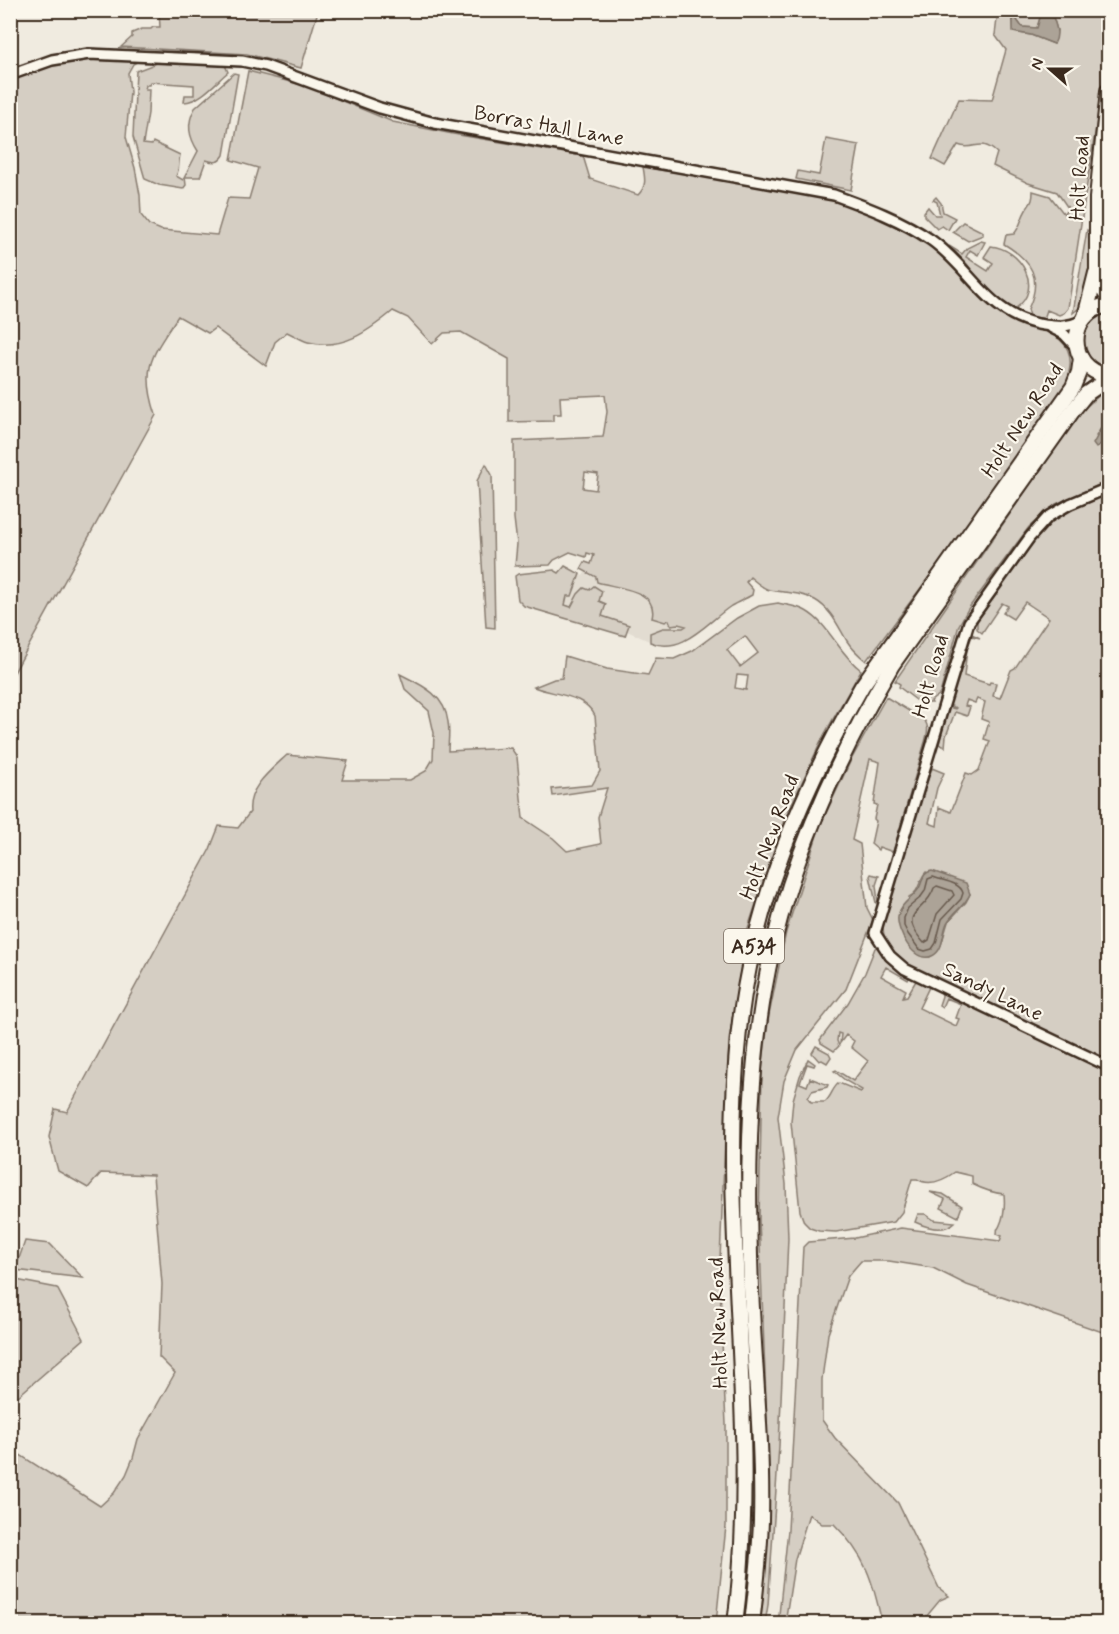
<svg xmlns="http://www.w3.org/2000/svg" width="1119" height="1634" viewBox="0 0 1119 1634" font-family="Mynerve,sans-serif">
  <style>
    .built { fill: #e2dcd1 }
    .green { fill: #d5cec3; stroke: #887c70; stroke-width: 1.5; fill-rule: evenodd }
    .water { fill: #aca397; stroke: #7f7367; stroke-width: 1.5 }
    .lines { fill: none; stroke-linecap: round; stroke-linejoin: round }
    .shore { stroke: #685a4e; stroke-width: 1.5 }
    .minor-casing { stroke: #3b2a1e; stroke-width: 14 }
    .highway-casing { stroke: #3b2a1e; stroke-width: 18 }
    .minor { stroke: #fbf7ec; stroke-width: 9 }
    .highway { stroke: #fbf7ec; stroke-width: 14 }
    .labels { text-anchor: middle; stroke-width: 4.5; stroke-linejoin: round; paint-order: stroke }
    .shield { fill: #fbf7ec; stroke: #75685c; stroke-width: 1.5 }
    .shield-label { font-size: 20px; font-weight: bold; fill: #3b2a1e }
    .street-label { font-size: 21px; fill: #3b2a1e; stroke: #fbf7ec }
  </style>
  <rect width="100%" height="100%" fill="#f0ebe0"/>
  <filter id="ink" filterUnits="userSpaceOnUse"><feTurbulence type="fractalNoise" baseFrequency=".0167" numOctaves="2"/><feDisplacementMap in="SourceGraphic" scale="12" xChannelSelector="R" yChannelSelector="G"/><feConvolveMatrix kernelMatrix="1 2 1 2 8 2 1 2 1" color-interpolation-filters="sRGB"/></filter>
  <g filter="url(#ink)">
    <path class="built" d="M568 568 583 576 586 571 590 572 589 575 625 589 712 588 731 607 690 638 669 645H658L627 631 556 611Z"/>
    <g class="green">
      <path d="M159 11V10L318 11 301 68 247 54 121 47 132 37V33L142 29H151L153 27H160Z"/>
      <path d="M998 11H1008L1013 22 1014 32 1031 35 1054 44 1057 30 1051 11H1108V31L1104 74 1068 308 1064 313 1059 315 1047 310 1044 319 1030 316 1028 309C1043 278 1032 261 1004 244L1006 235 1014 234C1021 226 1021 218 1026 210 1031 202 1033 202 1033 191L1050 196 1064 214 1068 208 1057 192 1028 183 993 166 997 153C980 136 974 152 958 145L945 166 932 159 959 99 992 100 1006 50 995 35Z"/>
      <path d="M1018 11H1042L1037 28 1022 27 1017 20Z"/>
      <path d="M91 58 143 59 133 64 128 73 130 92 126 137 135 168 140 195 141 215 149 225 161 230 217 235 228 198 249 199 258 168 231 160 248 71 306 86 393 122 453 134 583 156 590 179 638 195C647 186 645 178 643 167 662 171 682 173 702 176 745 183 790 189 832 199 857 205 881 218 903 230 914 236 926 240 936 247 962 264 972 293 999 312 1025 329 1079 328 1069 372L1071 374 1068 382 962 533 866 661C859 655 852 649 847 641 838 626 831 609 815 600 800 592 786 593 770 590 763 589 756 582 750 577L746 582 753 590 752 595C745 599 738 602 731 606 707 622 682 656 650 642V633L663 628H683L686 626 678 624 671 625 669 620 665 622 652 618C659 589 616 588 597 582L596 577 581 569 585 562 591 564 594 555 587 553 586 557 570 552 554 560 550 565 515 566 517 544 514 518V441L603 437 607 412 605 395 560 397 561 414H553V421L509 422V359L461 332 444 333 432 344 408 318 393 311C369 331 342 351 308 342 301 340 294 335 287 332L275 342 266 366 215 328 208 333 178 316C152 356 140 367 156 415L11 678 10 79 61 63ZM585 472 598 474 596 490 583 488Z"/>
      <path d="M165 60 225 65 228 72C216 82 200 102 184 102L185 95H194V85L150 82 149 85H146L145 89H149L148 113 143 144 152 145 153 142 180 155C178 163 180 169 176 176L183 180 198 151C189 137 186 124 195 108L234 73 238 74 224 155C219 163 215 163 206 160L200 177H185L186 185 183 189 159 185 145 179 133 137 136 71Z"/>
      <path d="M1108 125V287L1104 268 1101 178Z"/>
      <path d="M826 139 859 145 851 190 796 179 798 171 819 175Z"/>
      <path d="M936 197 941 203 943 212 955 218 948 230 942 226 937 229 924 216V212L928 207 935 215H940L937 202 933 200Z"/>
      <path d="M963 222 983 232V235L968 241 953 232Z"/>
      <path d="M1087 230 1091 234 1092 263 1088 291H1085L1079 308 1073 313Z"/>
      <path d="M981 241 985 242 978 255 970 250 966 257 988 271 993 263 984 257 991 246C1021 249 1044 288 1016 308 994 307 979 279 967 264 962 258 955 252 949 246L962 254 967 248Z"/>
      <path d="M1108 310V370C1083 362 1070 335 1095 315 1098 313 1105 312 1108 310Z"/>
      <path d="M1108 388V417L1096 436 1102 445 1108 437V481L1056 504 1029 527 968 609 959 625 940 694 931 701 932 703H920L899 687 900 684 895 681 1080 412Z"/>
      <path d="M486 464 492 475 495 628 486 627 477 481Z"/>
      <path d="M1108 494V1334L967 1285 933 1268 889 1261H861L848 1276 828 1334 822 1379V1420L835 1438 898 1503 939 1588 949 1596 940 1600 921 1623H882C873 1581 866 1556 834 1524H822L809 1514 795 1559 785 1623 778 1624 788 1530 803 1247 808 1242 855 1238 901 1228 1000 1241 1002 1236 997 1234C998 1224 996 1234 1000 1225 1004 1216 1005 1204 1004 1194 992 1193 982 1189 972 1184V1176L955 1172C944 1180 930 1187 917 1179H912L902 1212 894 1222 836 1232 819 1231 810 1228 804 1222 800 1211 791 1122 793 1100 800 1076 808 1059 815 1064 814 1066 807 1064 800 1083 807 1086 810 1078 828 1085 827 1087 812 1091 808 1098 811 1102H825C832 1096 832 1088 839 1083L861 1092 862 1090 846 1081 834 1071 836 1070 853 1081 868 1061 851 1047 854 1041 846 1035 840 1043 841 1034 838 1033 837 1041 839 1046 834 1051 821 1043 820 1040 848 1003 865 973 875 948 878 946 889 963 910 975 908 980 886 967 881 976 906 990 903 997 907 996 917 979 930 985 919 1008 956 1026 959 1019 956 1018 961 1004 946 998 942 1007 939 1005 942 996 941 990C919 974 880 954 883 923L911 827 932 768 944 773 937 788 929 823 937 826 939 807 951 812 966 773 972 775 979 770 990 741 984 739 989 722 981 719 985 702 977 699 975 703 967 700 965 706 970 707 967 716 955 712 946 736 945 747 939 744 948 707 955 709 956 708 949 705 968 636 972 634 980 638 972 636 967 649 964 676 989 684 990 682 996 683 993 696 1000 698 1011 670 1015 668 1049 618 1025 602 1013 619 1003 613 1008 606 1002 603 982 633 977 629V618C996 590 1028 538 1054 520 1071 508 1090 503 1108 494ZM926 872 970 894 966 902 948 922 941 945 930 957C899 958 909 919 909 897 921 891 918 880 926 872Z"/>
      <path d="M565 566 580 574 572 596H567L565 605 571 607 578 594 584 588 589 590 594 586 602 591 599 601 606 604 602 616 629 625 625 636 524 606 518 600 515 576 518 574 554 570 559 573Z"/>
      <path d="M778 603C786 605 798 606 806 611 830 625 838 653 861 670L824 735 783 823 746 934 729 1040 720 1260 721 1321 726 1424V1526L716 1623H11V1449L100 1506 114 1493 126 1475 133 1458 138 1439 175 1373 159 1357 162 1284 153 1175 101 1173 88 1188 58 1171 49 1137 55 1109 67 1112 210 849 219 826 238 828 250 812C247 788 271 770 287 755L348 761 342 780H410L426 771 433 759 434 733 429 711 405 689 400 674C422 685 445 695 448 722 450 732 448 742 448 751L511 748 517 757 523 818 553 838 567 851 601 844 598 817 607 788 553 796 552 789 592 785 600 771 595 716C585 694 553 695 534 687L554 679 562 678 565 656 607 669 648 675 656 658 674 659 692 651 737 618 759 606ZM745 636 758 653 740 667 727 650ZM737 675 748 676 746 690 735 688Z"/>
      <path d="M886 697 924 720C930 727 927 734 925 742L893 852 879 847 878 850 871 844 876 821 874 819 877 805 874 804 880 762 870 759 852 840 860 844 867 908 873 920 846 989 797 1050 784 1081 778 1117 786 1184 788 1238 779 1446 768 1605 765 1623 760 1624 763 1600 769 1477 759 1219 762 1070 769 1015 786 932 820 826 851 760Z"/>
      <path d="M871 874 879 876 876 885 878 902 876 903 870 876Z"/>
      <path d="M816 1046 829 1053 831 1057 827 1063 822 1060 819 1061 812 1053Z"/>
      <path d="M930 1192 943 1194 962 1206 958 1217 941 1208 945 1199Z"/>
      <path d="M918 1214H925L934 1220 955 1222C944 1233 928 1228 915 1222Z"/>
      <path d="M25 1241 50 1244 83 1278 15 1270Z"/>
      <path d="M11 1279 57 1288 84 1339 17 1397 11 1396Z"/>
    </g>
    <g class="water">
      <path d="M1008 11H1018L1017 20 1022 27 1037 28 1042 11H1051C1054 22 1061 33 1054 44L1031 35 1013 32V22Z"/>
      <path d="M1108 417V437L1096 448 1093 444Z"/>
      <path d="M932 871 966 883 970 894C965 906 953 912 947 923 942 934 944 951 932 956 914 964 896 931 898 916 901 903 910 900 917 891 924 883 920 873 932 871Z"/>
    </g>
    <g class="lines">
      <g class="shore">
        <path d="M933 877C943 881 960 882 963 893L961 899 942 919 936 943 932 949 925 951 919 949 908 934 904 926V918L908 908 920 898 925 891 928 879Z"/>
        <path d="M937 886 952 891 954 895 937 914 929 940 924 943C895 910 926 914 934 888Z"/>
      </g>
      <g class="minor-casing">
        <g id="minor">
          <path d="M10 75 52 60 89 54 242 61 266 66 380 108 435 123 834 195C867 207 902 220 931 240 971 268 986 313 1038 324 1054 327 1068 328 1083 320"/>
          <path d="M1052 328 1064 334 1076 347"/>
          <path d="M1108 488 1070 504 1048 517 1030 537 969 622 875 933 890 956 905 969 1108 1066"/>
        </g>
      </g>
      <g class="highway-casing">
        <g id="highway">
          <path d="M1108 91 1097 198V268L1100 285 1108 297"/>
          <path d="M1108 305C1066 312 1066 369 1108 376"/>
          <path d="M1085 317 1096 273"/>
          <path d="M735 1624C761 1426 718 1227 739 1030 753 905 800 794 862 686L1073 387 1079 372 1081 358"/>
          <path d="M752 1624C756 1589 760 1555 761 1520 763 1442 754 1365 751 1287 746 1154 748 1013 790 885 815 808 851 735 892 665L1074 409 1086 394 1108 379"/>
        </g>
      </g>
      <use href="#minor" class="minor"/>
      <use href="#highway" class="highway"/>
    </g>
  </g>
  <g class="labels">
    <rect class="shield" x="724" y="929" width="60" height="34" rx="4.5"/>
    <g class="shield-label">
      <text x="754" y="953">A534</text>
    </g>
    <g class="street-label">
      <text transform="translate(549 125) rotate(10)" y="7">Borras Hall Lane</text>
      <text transform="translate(1079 178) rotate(-86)" y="7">Holt Road</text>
      <text transform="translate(1022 420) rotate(-57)" y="7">Holt New Road</text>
      <text transform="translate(930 676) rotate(-74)" y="7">Holt Road</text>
      <text transform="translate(769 837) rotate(-69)" y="7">Holt New Road</text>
      <text transform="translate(993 991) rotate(26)" y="7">Sandy Lane</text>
      <text transform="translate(718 1323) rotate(-92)" y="7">Holt New Road</text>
    </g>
  </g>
  <rect width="1119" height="1634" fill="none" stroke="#fbf7ec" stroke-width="36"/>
  <rect x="18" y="18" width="1083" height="1598" fill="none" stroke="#3b2a1e" stroke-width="2" filter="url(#ink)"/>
  <g transform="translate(1050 69) rotate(291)" stroke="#fbf7ec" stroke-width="4.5" paint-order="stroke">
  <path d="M0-4.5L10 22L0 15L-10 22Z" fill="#3b2a1e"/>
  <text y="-9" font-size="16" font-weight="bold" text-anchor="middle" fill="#3b2a1e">N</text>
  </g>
</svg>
